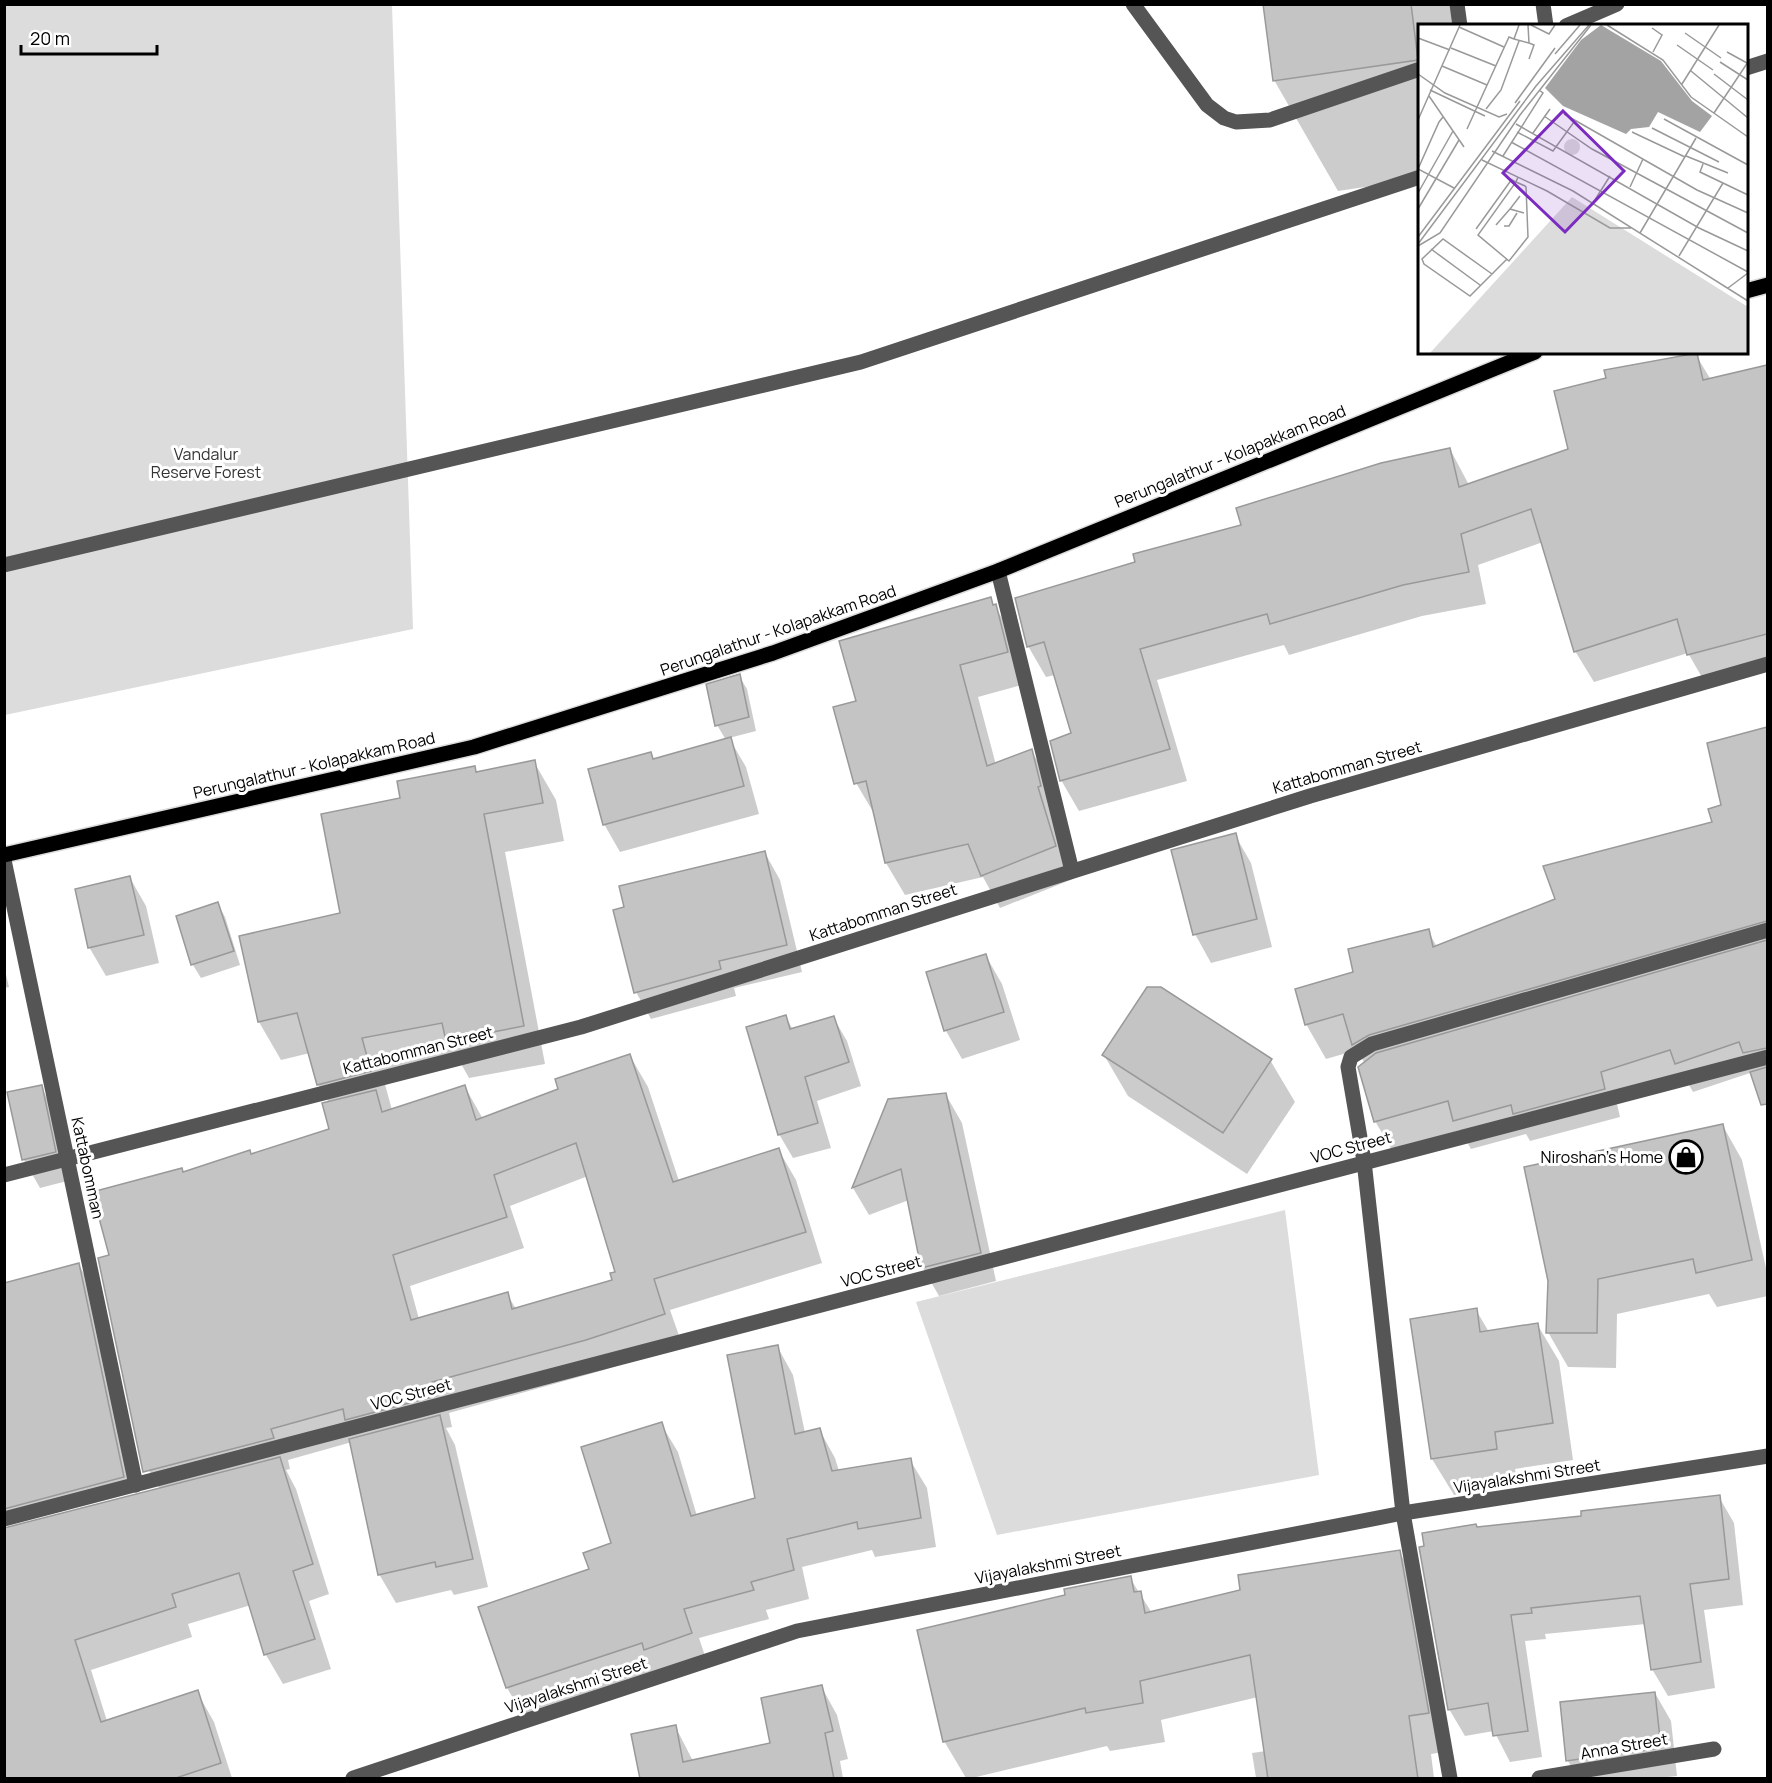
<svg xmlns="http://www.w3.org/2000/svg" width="1772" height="1783" viewBox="0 0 1772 1783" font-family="Manrope,sans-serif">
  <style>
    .green { fill: #dcdcdc }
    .shadow { fill: #0003; fill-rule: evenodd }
    .building { fill: #c4c4c4; stroke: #999; stroke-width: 1.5; fill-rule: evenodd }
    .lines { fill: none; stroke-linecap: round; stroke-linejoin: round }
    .major-casing { stroke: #dbdbdb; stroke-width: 18 }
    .minor { stroke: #555; stroke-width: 15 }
    .major { stroke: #000; stroke-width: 15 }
    .labels { text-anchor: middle; stroke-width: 6; stroke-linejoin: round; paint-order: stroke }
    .park-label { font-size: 16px; fill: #333; stroke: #fff }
    .street-label { font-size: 16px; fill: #000; stroke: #fff }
    .poi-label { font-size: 16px; fill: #000; stroke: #fff; text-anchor: end }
    .inset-road { fill: none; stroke: #999; stroke-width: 1.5 }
    .view { fill: #7b2cbf; fill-opacity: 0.15; stroke: #7b2cbf; stroke-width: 3 }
    .inset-edge { fill: none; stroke: #000; stroke-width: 3 }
  </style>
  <rect width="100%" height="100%" fill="#fff"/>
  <g class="green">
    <path d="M4 5H392L413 629 5 715Z"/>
    <path d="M1285 1210 1319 1475 997 1535 916 1302Z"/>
  </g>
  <g class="shadow">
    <path d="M1264 4H1459L1462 26H1420V179L1338 191 1274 80Z"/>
    <path d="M1696 355 1711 380 1768 367V669L1707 686 1688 653 1594 682 1575 651 1543 542 1478 565 1486 604 1422 616 1289 655 1284 645 1157 680 1187 781 1079 811 1061 780 1073 734 1055 675 1046 677 1028 646 1137 563 1450 449 1469 485 1569 450Z"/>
    <path d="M990 598 1014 638 1025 684 978 697 996 765 1031 750 1050 782 1073 879 1000 908 983 877 905 895 886 863 875 815 856 783 858 702Z"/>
    <path d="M739 676 747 689 756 731 729 738 746 767 759 814 620 852 604 824 650 754 654 761 726 740 717 725Z"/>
    <path d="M1756 732 1768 751V1067L1693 1092 1685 1078 1616 1100 1620 1117 1530 1141 1526 1134 1471 1149 1460 1130 1392 1150 1375 1121 1365 1064 1357 1050 1326 1059 1306 1024 1355 973 1428 931 1437 947 1557 900 1714 823Z"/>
    <path d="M534 762 556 800 564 841 505 852 545 1064 469 1078 460 1062 383 1077 392 1110 465 1087 483 1119 560 1090 630 1056 648 1087 679 1181 778 1149 796 1180 822 1263 670 1310 682 1344 604 1370 449 1413 452 1427 446 1428 455 1445 488 1587 454 1595 451 1590 396 1603 379 1574 352 1442 288 1460 290 1469 286 1470 296 1489 329 1594 309 1601 331 1669 283 1684 266 1655 251 1605 188 1624 192 1637 91 1670 107 1721 197 1692 214 1722 232 1778H4V1557L160 1489 142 1459 110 1257 183 1174 331 1130 329 1103 318 1084 310 1053 281 1060 259 1022 341 914 402 799 474 768 477 773ZM588 1176 617 1272 614 1281 516 1309 507 1294 419 1319 410 1286 524 1248 510 1206Z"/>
    <path d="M1235 835 1251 863 1272 947 1211 963 1195 934Z"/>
    <path d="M765 853 780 880 802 972 734 988 736 996 651 1019 636 992Z"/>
    <path d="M130 878 146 906 159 963 106 976 89 947Z"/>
    <path d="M217 903 225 917 240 965 201 978 193 965 178 917Z"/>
    <path d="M986 956 1002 984 1020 1040 962 1059 946 1031 928 973Z"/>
    <path d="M4 966 9 987 4 988Z"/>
    <path d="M786 1017 793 1030 833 1017 847 1041 861 1086 817 1101 831 1148 793 1158 779 1134Z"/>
    <path d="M1104 1055 1270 1060 1295 1102 1247 1174 1128 1096Z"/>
    <path d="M41 1087 57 1115 71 1180 40 1188 24 1160 9 1094Z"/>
    <path d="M946 1095 962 1123 996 1281 939 1296 923 1268 909 1200 869 1215 853 1188 889 1101Z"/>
    <path d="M1723 1126 1742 1160 1768 1277V1296L1717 1307 1709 1294 1617 1314 1616 1368 1568 1367 1548 1332Z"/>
    <path d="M79 1265 95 1293 137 1491 4 1512V1285Z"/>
    <path d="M1476 1310 1489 1332 1537 1324 1559 1361 1573 1460 1515 1469 1518 1485 1454 1495 1432 1459Z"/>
    <path d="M777 1346 793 1375 805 1433 819 1429 835 1458 839 1471 910 1460 927 1488 936 1547 875 1557 872 1550 802 1567 809 1599 766 1610 769 1619 699 1638 707 1662 524 1716 507 1688 480 1608 591 1570 613 1544 661 1424 678 1452 697 1516 757 1499Z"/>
    <path d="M1719 1497 1734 1523 1743 1605 1704 1610 1715 1688 1668 1696 1652 1669 1646 1624 1545 1634 1546 1639 1525 1641 1542 1757 1510 1762 1494 1731 1465 1736 1449 1709 1477 1529 1583 1517Z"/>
    <path d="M1399 1551 1421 1590 1450 1751 1431 1754 1434 1778H1256L1252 1753 1266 1751 1258 1697 1161 1720 1165 1742 1110 1751 1107 1746 972 1778H966L944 1741 1067 1596 1130 1578 1152 1613Z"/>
    <path d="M821 1686 837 1715 848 1759 840 1761 843 1778H642L675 1726 693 1761 772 1744Z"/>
    <path d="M1655 1693 1671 1721 1677 1776 1658 1778H1578L1568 1761Z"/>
  </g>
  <g class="building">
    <path d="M1263 4H1411L1418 60 1273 81Z"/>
    <path d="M1697 353 1703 380 1767 365V634L1687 655 1677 619 1574 652 1531 509 1461 534 1469 572 1403 585 1270 624 1267 614 1140 649 1170 749 1060 781 1050 741 1071 733 1044 642 1027 647 1015 598 1135 562 1133 554 1241 525 1236 508 1381 463 1450 448 1459 487 1568 449 1554 391 1606 378 1604 370Z"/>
    <path d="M991 597 993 605 996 604 1008 652 960 665 987 766 1032 749 1041 786 1038 787 1056 846 981 876 968 844 885 863 866 781 854 784 833 707 856 701 839 641Z"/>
    <path d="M740 674 749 717 715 726 706 684Z"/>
    <path d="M1767 727V921L1369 1035 1352 1045 1343 1014 1305 1025 1295 989 1353 972 1348 949 1429 929 1433 947 1555 899 1543 866 1712 822 1708 809 1721 805 1707 743Z"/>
    <path d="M731 737 744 786 603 825 588 769 651 752 653 759Z"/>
    <path d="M535 760 543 803 484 814 524 1026 446 1041 442 1023 362 1038 371 1071 317 1085 297 1013 258 1022 239 936 340 913 321 814 400 798 397 781 475 766 476 772Z"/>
    <path d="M1236 833 1257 919 1193 935 1171 850Z"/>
    <path d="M765 851 787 945 719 961 721 969 634 993 613 910 624 907 619 886Z"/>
    <path d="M130 876 144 935 88 948 75 889Z"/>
    <path d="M218 902 234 951 191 965 176 916Z"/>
    <path d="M1767 940V1048L1743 1053 1739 1042 1675 1064 1670 1050 1601 1072 1605 1089 1513 1114 1511 1105 1453 1121 1448 1101 1374 1122 1358 1067 1376 1053Z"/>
    <path d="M986 954 1004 1012 944 1031 926 972Z"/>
    <path d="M1147 987H1161L1272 1059 1223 1133 1102 1055Z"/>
    <path d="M786 1015 790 1029 834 1016 849 1062 805 1077 818 1123 778 1135 746 1027Z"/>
    <path d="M630 1054 673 1182 779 1148 806 1232 654 1279 665 1314 586 1340 432 1382 436 1396 345 1420 343 1409 271 1429 274 1438 143 1472 98 1258 109 1255 92 1192 182 1168 183 1172 250 1150 251 1154 329 1129 322 1103 376 1090 382 1112 465 1085 476 1120 558 1089 555 1079ZM576 1143 615 1272 610 1273 612 1280 512 1309 508 1292 411 1320 393 1255 507 1217 494 1175Z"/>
    <path d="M1767 1067V1104L1761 1105 1750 1072Z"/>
    <path d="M42 1085 56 1152 22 1160 7 1092Z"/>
    <path d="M946 1093 981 1253 921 1268 901 1169 852 1188 888 1099Z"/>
    <path d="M1723 1124 1752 1260 1696 1273 1693 1259 1598 1279 1597 1333H1546L1548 1281 1524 1167Z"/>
    <path d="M79 1263 124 1477 4 1509V1283Z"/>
    <path d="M1477 1308 1480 1332 1538 1323 1553 1423 1495 1432 1497 1449 1431 1459 1410 1319Z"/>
    <path d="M778 1345 795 1434 820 1428 832 1471 911 1458 921 1518 858 1529 857 1522 787 1539 794 1570 751 1582 754 1590 684 1609 692 1633 644 1650 642 1643 506 1688 478 1607 589 1569 583 1553 611 1543 581 1447 662 1422 691 1516 755 1498 727 1355Z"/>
    <path d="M440 1415 473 1559 436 1567 435 1562 378 1575 349 1439Z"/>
    <path d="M280 1457 313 1564 293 1571 315 1639 264 1655 239 1573 172 1594 176 1607 75 1640 101 1722 198 1690 221 1763 173 1779H4V1528Z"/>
    <path d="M1720 1495 1729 1579 1690 1584 1701 1662 1651 1670 1640 1596 1531 1608 1532 1613 1511 1615 1528 1731 1493 1736 1488 1703 1448 1710 1419 1547 1424 1546 1422 1533 1476 1524 1477 1527 1581 1516V1511Z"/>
    <path d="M1400 1550 1429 1713 1409 1716 1418 1779H1268L1250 1655 1140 1681 1143 1703 1086 1713 1085 1708 943 1742 917 1630 1065 1595 1064 1589 1131 1576 1134 1592 1141 1591 1145 1613 1240 1590 1238 1575Z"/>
    <path d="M822 1685 833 1731 825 1733 834 1779H640L631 1734 676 1725 683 1762 770 1743 761 1698Z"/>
    <path d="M1655 1692 1661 1748 1566 1761 1560 1702Z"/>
  </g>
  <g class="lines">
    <g class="major-casing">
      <g id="major">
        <path d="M1746 291 1768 285"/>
        <path d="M4 855 474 747 773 653 998 571 1535 352"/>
      </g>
    </g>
    <g class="minor">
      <path d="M1133 4 1207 105 1224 118 1236 122 1270 120 1420 69"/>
      <path d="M1457 4 1460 26"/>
      <path d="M1543 4 1546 26"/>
      <path d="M1566 26 1617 4"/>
      <path d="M1746 68 1768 61"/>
      <path d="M4 565 861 362 1420 177"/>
      <path d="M998 571 1072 871"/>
      <path d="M4 860 136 1485"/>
      <path d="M4 1175 581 1027 1310 796 1768 664"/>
      <path d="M4 1519 1768 1057"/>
      <path d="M353 1778 797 1631 1403 1513 1768 1456"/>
      <path d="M1450 1778 1403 1513 1364 1161 1348 1067 1351 1057 1372 1044 1768 930"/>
      <path d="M1539 1778 1714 1749"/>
    </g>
    <use href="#major" class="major"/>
  </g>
  <defs>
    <g id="shop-ring" transform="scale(1.725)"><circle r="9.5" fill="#fff" stroke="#000" stroke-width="1.5"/><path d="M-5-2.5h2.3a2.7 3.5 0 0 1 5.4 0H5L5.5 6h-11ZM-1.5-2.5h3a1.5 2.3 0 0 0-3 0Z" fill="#000"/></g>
  </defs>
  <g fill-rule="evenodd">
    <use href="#shop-ring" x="1686" y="1157"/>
  </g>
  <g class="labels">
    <g class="park-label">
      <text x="206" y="460">Vandalur<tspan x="206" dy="18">Reserve Forest</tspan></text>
    </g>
    <g class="street-label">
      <text transform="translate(1230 456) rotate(-22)" y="6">Perungalathur - Kolapakkam Road</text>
      <text transform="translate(778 630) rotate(-19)" y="6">Perungalathur - Kolapakkam Road</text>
      <text transform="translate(314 765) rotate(-13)" y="6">Perungalathur - Kolapakkam Road</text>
      <text transform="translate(1347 767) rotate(-16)" y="6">Kattabomman Street</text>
      <text transform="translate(883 912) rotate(-18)" y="6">Kattabomman Street</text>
      <text transform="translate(418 1050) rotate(-14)" y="6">Kattabomman Street</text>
      <text transform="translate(1351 1147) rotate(-15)" y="6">VOC Street</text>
      <text transform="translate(88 1168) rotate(78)" y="6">Kattabomman</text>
      <text transform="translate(881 1271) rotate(-15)" y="6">VOC Street</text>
      <text transform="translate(411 1394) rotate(-15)" y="6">VOC Street</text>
      <text transform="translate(1527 1476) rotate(-9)" y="6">Vijayalakshmi Street</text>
      <text transform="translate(1048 1564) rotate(-11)" y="6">Vijayalakshmi Street</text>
      <text transform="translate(576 1685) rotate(-18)" y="6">Vijayalakshmi Street</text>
      <text transform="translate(1624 1746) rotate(-10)" y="6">Anna Street</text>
    </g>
    <g class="poi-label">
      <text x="1663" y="1163">Niroshan's Home</text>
    </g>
  </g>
  <g transform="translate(1418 24)">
    <rect width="330" height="330" fill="#fff"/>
    <path d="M146 123a8 8 0 1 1 16 0a8 8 0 1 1-16 0ZM154 173 330 283V329H12Z" fill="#dcdcdc"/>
    <path d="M183 1 243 37 274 77 294 92 282 108 240 88 231 103 213 105 208 110 145 82 127 64 163 16Z" fill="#a3a3a3"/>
    <path class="inset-road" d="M101 1 96 15 111 19M110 1 111 19 116 21 111 35M113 1 131 10 137 1M189 1 245 36 273 73 330 113M41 3 86 23M234 4 244 11 235 28M267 9 303 34M0 14 32 26M259 21 295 46M33 24 78 42M309 28 329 39M137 30 162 1M302 38 330 56M24 42 69 61M273 47 330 94M0 50 27 69 81 93 89 90M296 50 330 76M264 60 301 1M12 66 67 92M11 72 46 123M97 79 137 24M68 85 83 66 101 17M296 89 330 38M146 90 279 166 330 189M126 92 174 125 330 209M25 93 21 98 0 145 36 164M246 95 330 141M0 96 42 1M98 100 281 204 330 227M234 104 301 138M49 105 91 13 96 15M99 108 135 127 156 98M214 108 267 133M115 109 132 85M93 118 330 248M74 127 155 167 330 277M85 132 125 69 121 66M268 132 310 149M64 136 129 167 192 204H213M285 140 282 148 330 171M94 156 98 158 107 162 108 163 110 213 91 237 60 211 98 158 100 153M212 163 225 135M0 169 35 107M102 172 92 185 106 189M175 179 192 152M0 185 41 116M78 201 92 185M86 202H91L99 189M58 205 94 155M222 209 278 114M0 213 102 77M0 220 118 62 171 1M0 222 22 209 102 91 173 1M13 225 62 261M261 232 305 159M74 250 25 215 4 235 6 240 52 272 89 235M310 264 330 249"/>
    <path class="view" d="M145 87 206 147 147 208 85 149Z"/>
    <rect width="330" height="330" class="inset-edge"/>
  </g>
  <rect width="1772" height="1783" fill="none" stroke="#000000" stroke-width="12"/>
  <path d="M21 45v9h136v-9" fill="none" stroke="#000000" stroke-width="3"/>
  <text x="30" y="45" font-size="18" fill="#000000" stroke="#ffffff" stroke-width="4.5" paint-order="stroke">20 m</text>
</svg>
